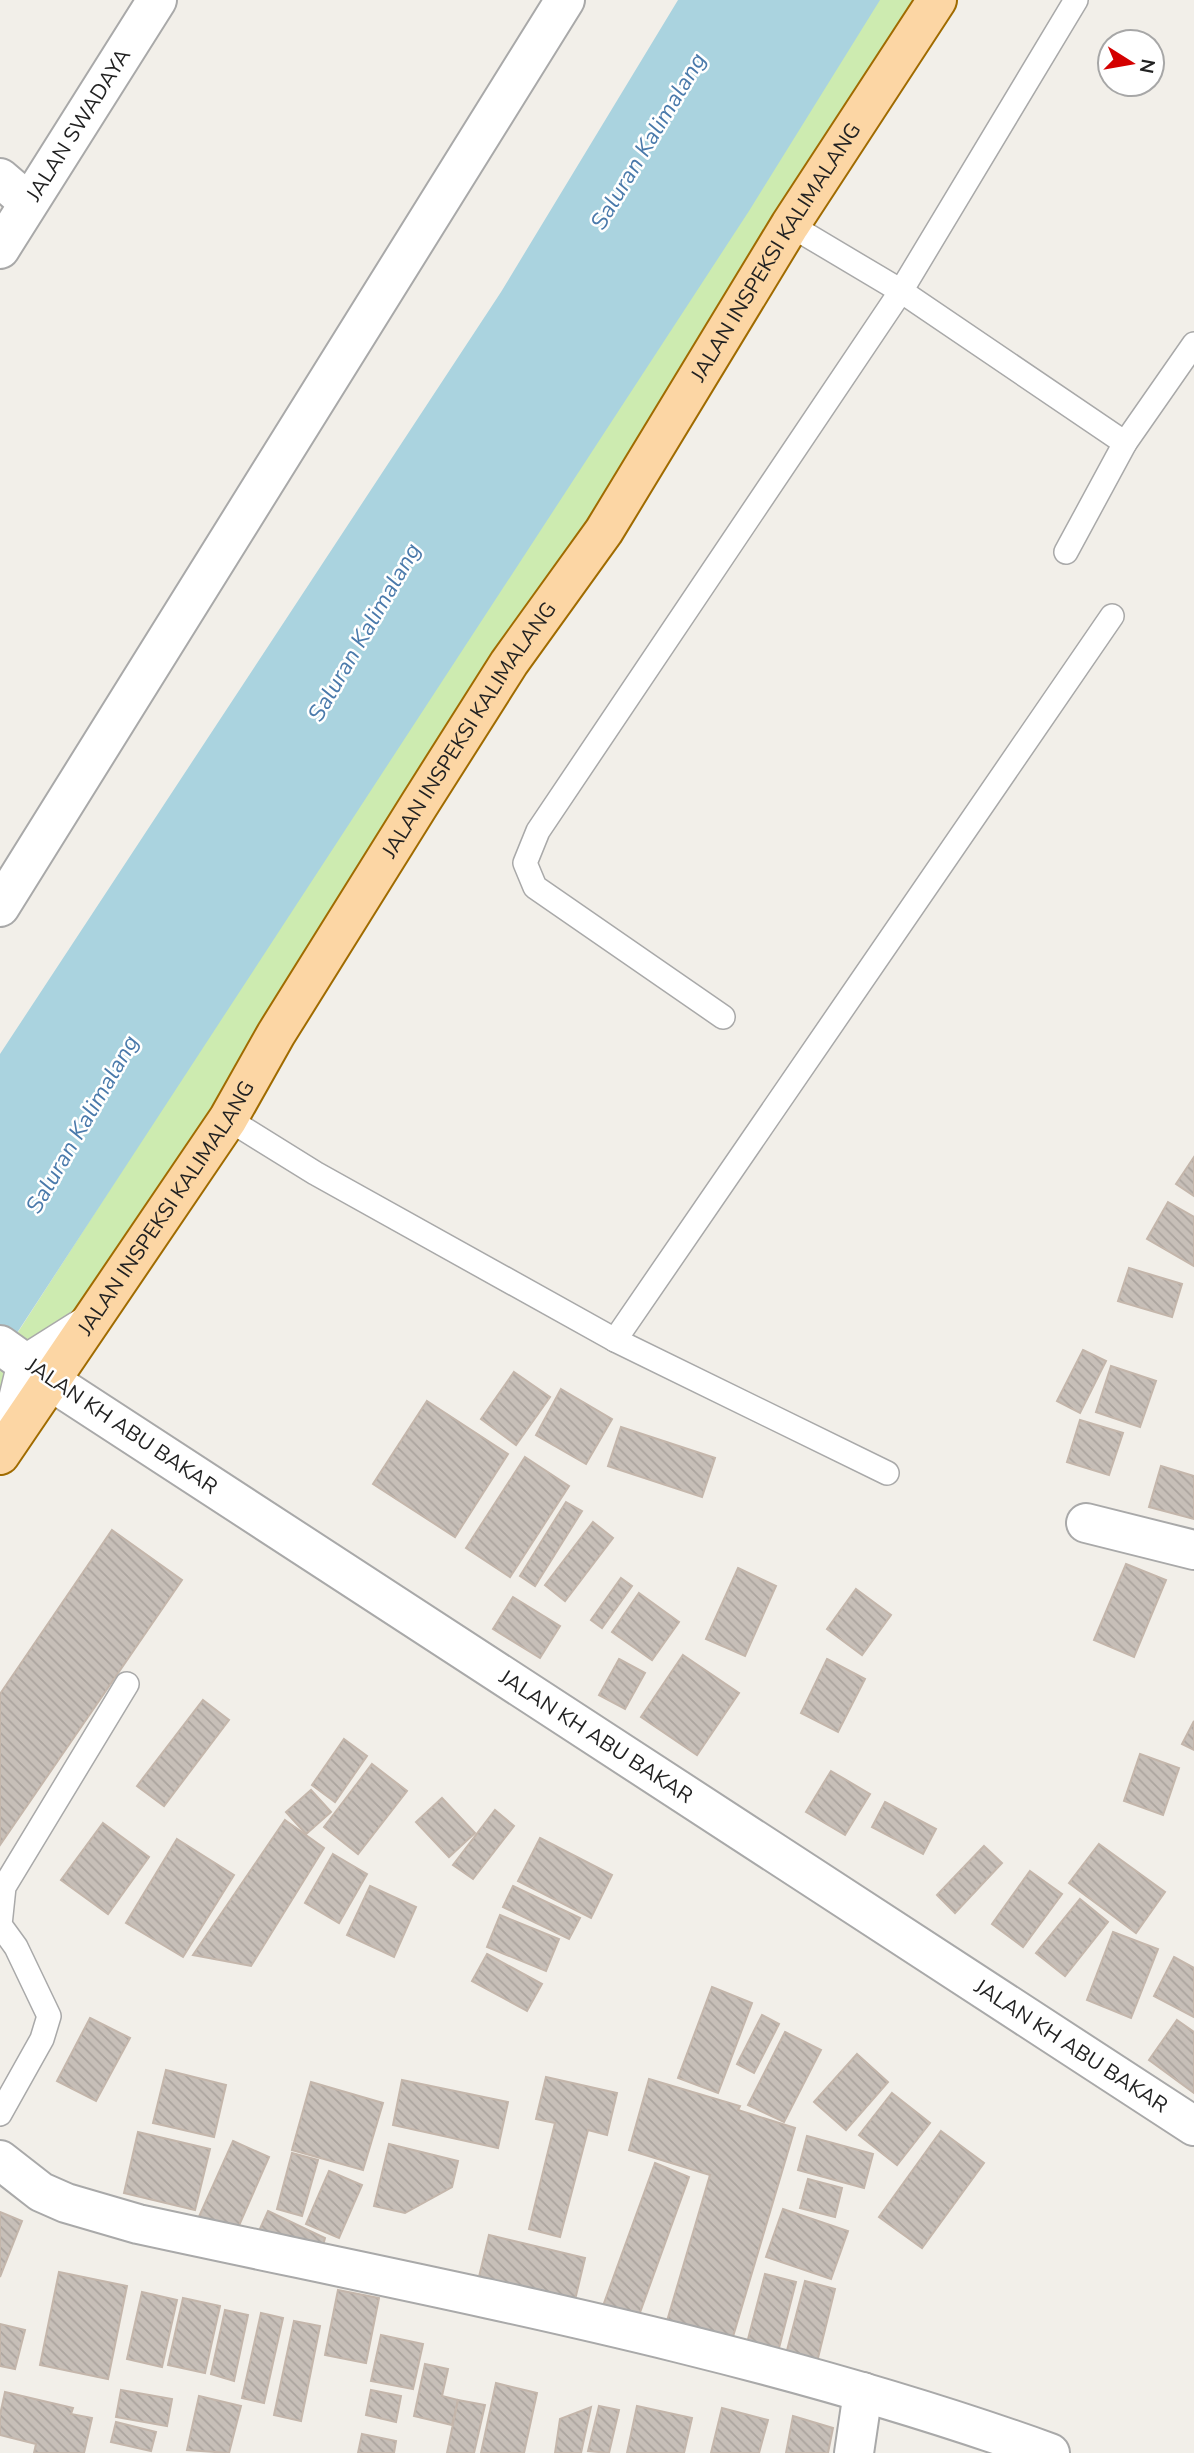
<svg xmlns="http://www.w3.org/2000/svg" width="1194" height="2453" viewBox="0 0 1194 2453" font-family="'Nunito Sans',sans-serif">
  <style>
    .grass { fill: #cdebb0 }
    .water { fill: #aad3df }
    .building { fill: url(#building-back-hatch); stroke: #c4b6ab; stroke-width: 2 }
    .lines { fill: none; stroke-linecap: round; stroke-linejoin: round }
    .service-casing { stroke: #a9a9a9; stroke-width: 26 }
    .minor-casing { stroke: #a9a9a9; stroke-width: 42 }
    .tertiary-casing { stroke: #a9a9a9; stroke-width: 42 }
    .primary-casing { stroke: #a06b00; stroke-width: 42 }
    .service { stroke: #fff; stroke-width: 23 }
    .minor { stroke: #fff; stroke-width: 38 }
    .tertiary { stroke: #fff; stroke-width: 38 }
    .primary { stroke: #fcd6a4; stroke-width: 38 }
    .labels { text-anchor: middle; stroke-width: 5; stroke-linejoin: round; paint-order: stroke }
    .street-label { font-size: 21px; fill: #222; stroke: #fff }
    .water-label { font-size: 23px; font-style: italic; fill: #4a7aab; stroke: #fff }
  </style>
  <defs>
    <pattern id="building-back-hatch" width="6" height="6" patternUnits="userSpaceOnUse" patternTransform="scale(1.75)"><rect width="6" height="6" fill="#c7bfb8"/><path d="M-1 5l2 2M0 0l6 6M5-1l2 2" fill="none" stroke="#aba49e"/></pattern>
  </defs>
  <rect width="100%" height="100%" fill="#f2efe9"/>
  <path class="grass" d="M877 0H937L0 1441V1360Z"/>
  <path class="water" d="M678 0H880L749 211 0 1359V1054L501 292Z"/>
  <g class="building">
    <path d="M1194 1157V1196L1176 1184Z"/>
    <path d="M1168 1202 1194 1217V1266L1147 1239Z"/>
    <path d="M1129 1268 1182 1284 1172 1317 1118 1301Z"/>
    <path d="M1083 1350 1106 1361 1080 1413 1057 1401Z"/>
    <path d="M1111 1366 1156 1381 1140 1427 1096 1412Z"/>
    <path d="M514 1372 550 1397 516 1445 481 1419Z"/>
    <path d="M561 1389 612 1419 586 1464 536 1435Z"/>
    <path d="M427 1401 508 1454 455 1537 373 1484Z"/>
    <path d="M1080 1420 1123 1433 1109 1475 1067 1462Z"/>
    <path d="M621 1427 715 1458 702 1497 608 1466Z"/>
    <path d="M525 1457 569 1486 510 1577 466 1548Z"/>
    <path d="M1161 1466 1194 1476V1519L1149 1507Z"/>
    <path d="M566 1502 582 1511 535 1586 520 1576Z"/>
    <path d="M593 1522 613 1538 565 1601 545 1585Z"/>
    <path d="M112 1530 182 1580 0 1845V1694Z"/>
    <path d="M1126 1564 1166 1580 1134 1657 1094 1640Z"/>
    <path d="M738 1568 776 1586 745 1656 706 1639Z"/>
    <path d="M621 1578 632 1586 602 1628 591 1620Z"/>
    <path d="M856 1589 891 1615 862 1655 827 1629Z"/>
    <path d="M639 1593 679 1622 652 1660 612 1632Z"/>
    <path d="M513 1597 560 1626 540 1658 493 1629Z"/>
    <path d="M683 1655 739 1693 697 1755 641 1717Z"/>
    <path d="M619 1659 645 1673 625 1709 599 1695Z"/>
    <path d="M827 1659 865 1679 838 1732 801 1713Z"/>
    <path d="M203 1700 229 1720 164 1806 137 1786Z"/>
    <path d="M1194 1721V1750L1182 1744Z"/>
    <path d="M344 1739 367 1756 335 1802 312 1785Z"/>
    <path d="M1140 1754 1179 1768 1163 1815 1124 1801Z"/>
    <path d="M372 1764 407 1791 358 1854 324 1827Z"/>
    <path d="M831 1771 870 1794 845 1835 806 1812Z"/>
    <path d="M311 1790 331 1812 306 1834 286 1812Z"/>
    <path d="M442 1798 475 1833 449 1857 416 1822Z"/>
    <path d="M885 1802 936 1829 923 1854 872 1827Z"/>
    <path d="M495 1810 514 1826 473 1879 453 1865Z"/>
    <path d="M285 1820 324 1848 251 1966 193 1955Z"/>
    <path d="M103 1823 149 1857 108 1914 61 1880Z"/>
    <path d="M540 1838 612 1875 591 1918 518 1881Z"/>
    <path d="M177 1839 234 1875 183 1957 126 1923Z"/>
    <path d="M1099 1844 1165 1892 1136 1933 1069 1883Z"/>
    <path d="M984 1846 1002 1863 955 1913 937 1895Z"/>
    <path d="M333 1854 367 1874 339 1923 305 1903Z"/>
    <path d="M1030 1871 1062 1894 1023 1947 992 1924Z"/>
    <path d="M370 1886 416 1907 394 1957 347 1935Z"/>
    <path d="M513 1886 580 1918 569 1939 503 1907Z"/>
    <path d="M1080 1899 1108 1922 1065 1976 1036 1953Z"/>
    <path d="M500 1915 559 1939 546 1971 487 1947Z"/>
    <path d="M1113 1932 1158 1949 1131 2018 1087 2000Z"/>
    <path d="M487 1954 542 1984 527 2011 472 1981Z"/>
    <path d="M1174 1957 1194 1968V2017L1154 1996Z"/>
    <path d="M712 1987 752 2003 718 2093 678 2078Z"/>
    <path d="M762 2015 779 2024 754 2073 737 2064Z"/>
    <path d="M90 2018 130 2038 96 2101 57 2081Z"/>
    <path d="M1177 2020 1194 2032V2093L1149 2060Z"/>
    <path d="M785 2032 821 2050 784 2122 748 2105Z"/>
    <path d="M857 2054 888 2082 846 2130 814 2102Z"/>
    <path d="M166 2070 226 2085 214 2137 153 2123Z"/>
    <path d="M546 2077 617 2093 607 2135 588 2130 560 2237 529 2229 555 2123 536 2119Z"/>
    <path d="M649 2079 740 2106 738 2110 795 2128 732 2340 667 2321 710 2175 629 2150Z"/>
    <path d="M402 2080 508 2102 498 2148 393 2125Z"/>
    <path d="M311 2082 383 2103 363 2170 292 2150Z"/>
    <path d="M892 2093 930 2123 897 2165 859 2135Z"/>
    <path d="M941 2131 984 2163 922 2248 879 2217Z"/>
    <path d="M138 2132 210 2149 195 2210 124 2193Z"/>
    <path d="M807 2136 873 2154 864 2188 798 2170Z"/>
    <path d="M233 2141 269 2157 234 2237 197 2221Z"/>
    <path d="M389 2144 458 2161 452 2187 405 2213 374 2206Z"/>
    <path d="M292 2153 318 2160 302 2216 277 2209Z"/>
    <path d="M655 2163 689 2177 638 2318 603 2306Z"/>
    <path d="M329 2171 362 2185 339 2238 306 2224Z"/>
    <path d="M808 2179 842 2188 835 2217 800 2208Z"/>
    <path d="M783 2209 848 2231 831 2279 766 2257Z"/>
    <path d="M268 2211 325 2238 321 2253 253 2244Z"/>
    <path d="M0 2212 22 2221 0 2277Z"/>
    <path d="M489 2235 585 2258 574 2304 478 2281Z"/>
    <path d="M59 2272 127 2286 108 2379 40 2365Z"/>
    <path d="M765 2274 796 2282 778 2352 747 2343Z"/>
    <path d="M805 2281 835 2289 816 2366 785 2358Z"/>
    <path d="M338 2290 379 2298 366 2363 325 2355Z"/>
    <path d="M142 2292 177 2300 162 2367 127 2359Z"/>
    <path d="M183 2298 220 2306 205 2373 168 2365Z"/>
    <path d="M225 2310 248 2315 234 2381 211 2374Z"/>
    <path d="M261 2313 283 2318 264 2403 242 2398Z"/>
    <path d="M294 2321 320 2326 301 2421 274 2415Z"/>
    <path d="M0 2324 25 2330 15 2369 0 2366Z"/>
    <path d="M381 2335 423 2344 413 2389 371 2381Z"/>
    <path d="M425 2364 448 2369 442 2396 458 2400 452 2425 414 2416Z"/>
    <path d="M496 2383 537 2393 524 2453H481Z"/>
    <path d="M121 2390 172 2399 167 2426 116 2417Z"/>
    <path d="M371 2390 401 2396 396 2422 366 2415Z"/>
    <path d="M5 2392 73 2408 71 2414 92 2418 84 2453H34L36 2444 0 2435V2415Z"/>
    <path d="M199 2396 241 2406 229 2453 187 2450Z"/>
    <path d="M458 2400 485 2405 474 2453H447Z"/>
    <path d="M599 2406 619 2410 609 2453 588 2451Z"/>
    <path d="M637 2406 692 2418 684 2453H627Z"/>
    <path d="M591 2407 581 2453H555L560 2419Z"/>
    <path d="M722 2408 768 2420 759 2453H711Z"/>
    <path d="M793 2416 833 2428 828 2453H786Z"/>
    <path d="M116 2422 156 2432 151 2451 111 2442Z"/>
    <path d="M362 2434 396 2441 394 2453H358Z"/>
  </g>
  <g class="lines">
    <g class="service-casing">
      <g id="service">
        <path d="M790 225 901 291 1125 443"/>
        <path d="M1066 552 1125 443 1194 344"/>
        <path d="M723 1017 535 887 525 863 538 831 901 291 1076 0"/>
        <path d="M228 1119 315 1173 615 1340 887 1473"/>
        <path d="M615 1340 1112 616"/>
        <path d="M1 1438 20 1359 85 1318"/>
        <path d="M0 2114 42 2039 49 2016 16 1947 0 1925 4 1887 127 1684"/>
      </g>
    </g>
    <g class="minor-casing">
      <g id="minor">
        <path d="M0 178 28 202"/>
        <path id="s1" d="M0 249 157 0"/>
        <path d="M0 907 565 0"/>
        <path d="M0 1345 49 1380"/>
        <path d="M1086 1523 1194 1550"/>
        <path d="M0 2160 41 2192 66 2203 138 2224C442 2290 757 2347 1050 2453"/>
        <path d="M854 2453 863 2392"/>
      </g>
    </g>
    <g class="tertiary-casing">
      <g id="tertiary">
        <path id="s2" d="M49 1380 1194 2126"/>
      </g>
    </g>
    <g class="primary-casing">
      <g id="primary">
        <path id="s3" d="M0 1455 228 1119 276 1034 419 805 509 663 604 531 790 225 937 0"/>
      </g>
    </g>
    <use href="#service" class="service"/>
    <use href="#minor" class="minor"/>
    <use href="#tertiary" class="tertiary"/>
    <use href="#primary" class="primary"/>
  </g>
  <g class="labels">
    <g class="street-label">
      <text dy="7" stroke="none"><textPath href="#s1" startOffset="147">JALAN SWADAYA</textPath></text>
      <text dy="7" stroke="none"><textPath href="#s3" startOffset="1432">JALAN INSPEKSI KALIMALANG</textPath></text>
      <text dy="7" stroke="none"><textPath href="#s3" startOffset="864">JALAN INSPEKSI KALIMALANG</textPath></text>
      <text dy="7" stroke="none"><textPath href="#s3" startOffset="298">JALAN INSPEKSI KALIMALANG</textPath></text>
      <text transform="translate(122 1426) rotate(34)" y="7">JALAN KH ABU BAKAR</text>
      <text dy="7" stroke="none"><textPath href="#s2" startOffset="653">JALAN KH ABU BAKAR</textPath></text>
      <text dy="7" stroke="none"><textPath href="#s2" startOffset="1220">JALAN KH ABU BAKAR</textPath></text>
    </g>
    <g class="water-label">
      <text transform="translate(648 141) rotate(-59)" y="8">Saluran Kalimalang</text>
      <text transform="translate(364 632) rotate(-60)" y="8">Saluran Kalimalang</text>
      <text transform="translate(82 1124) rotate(-60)" y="8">Saluran Kalimalang</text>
    </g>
  </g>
  <g transform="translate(1131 63) rotate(101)"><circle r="33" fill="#ffffff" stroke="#a7a7a7" stroke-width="2"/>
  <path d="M0-5L12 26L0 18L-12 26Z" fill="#d40000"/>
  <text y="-10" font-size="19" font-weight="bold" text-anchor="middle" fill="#222222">N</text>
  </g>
</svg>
